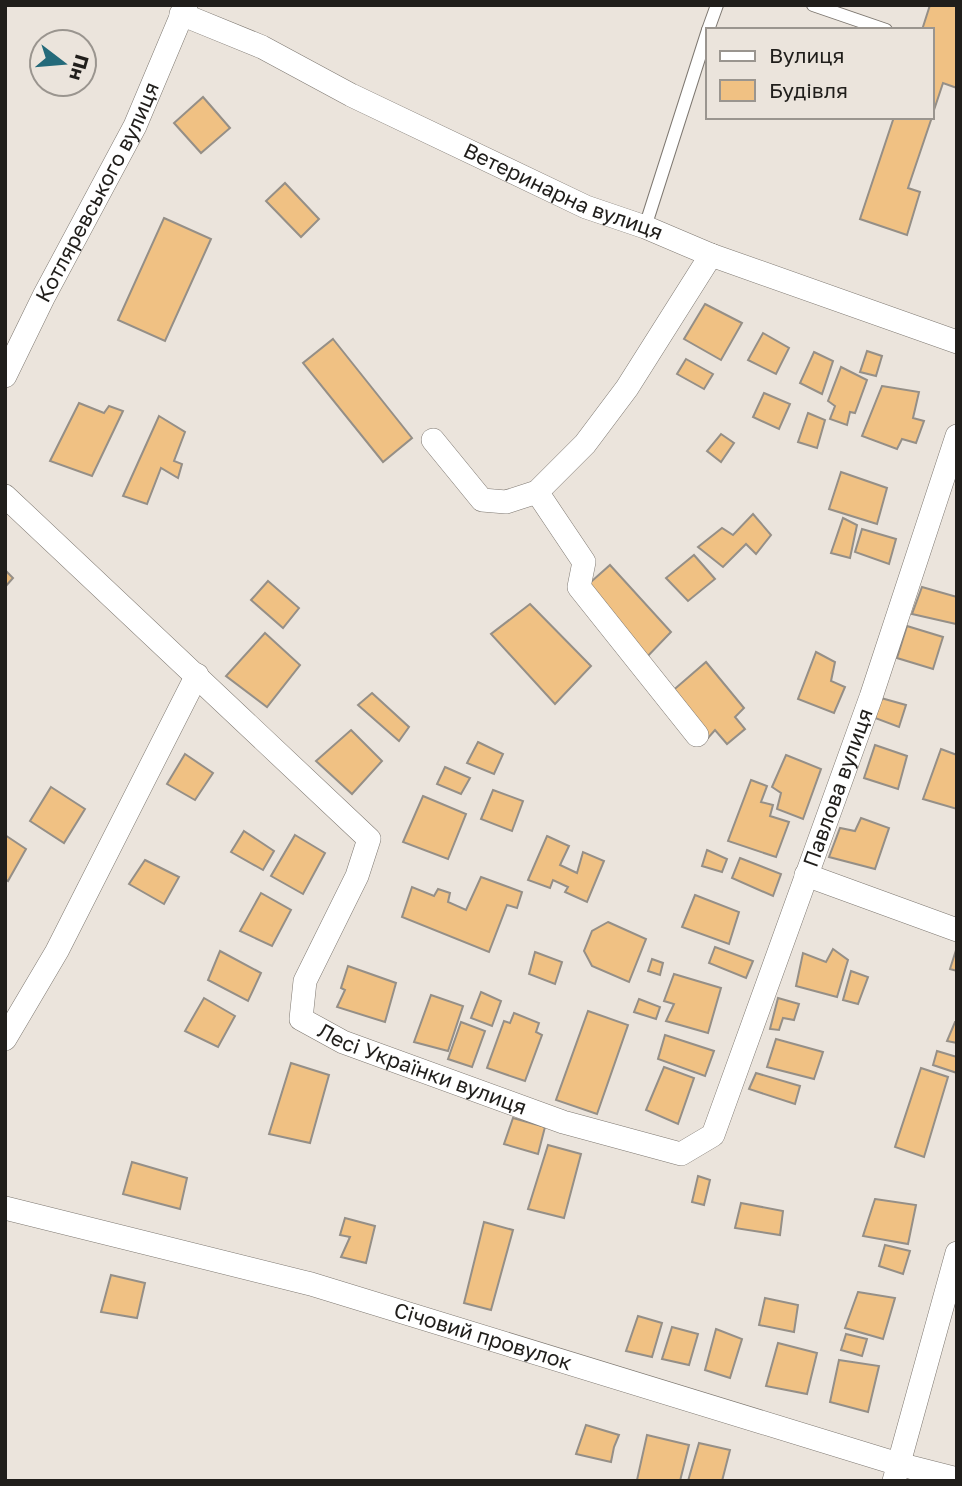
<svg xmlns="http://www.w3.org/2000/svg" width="962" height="1486" viewBox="0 0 962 1486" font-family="'Golos Text',sans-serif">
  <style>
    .building { fill: #f0c183; stroke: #958f87; stroke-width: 2 }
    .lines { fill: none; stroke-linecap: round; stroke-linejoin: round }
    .lane-casing { stroke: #7e7871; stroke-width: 14 }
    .street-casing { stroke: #7e7871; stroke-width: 24 }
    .lane { stroke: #fff; stroke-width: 12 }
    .street { stroke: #fff; stroke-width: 23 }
    .labels { text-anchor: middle; stroke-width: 5; stroke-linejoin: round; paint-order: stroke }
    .street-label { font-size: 21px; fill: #201e1b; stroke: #ebe4dc }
  </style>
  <rect width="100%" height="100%" fill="#ebe4dc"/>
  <g class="building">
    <path d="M930 5H957V88L943 83 932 116V30H922Z"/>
    <path d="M203 97 230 128 201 153 174 123Z"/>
    <path d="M894 117H932L908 188 920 192 907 235 860 219Z"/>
    <path d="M285 183 319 219 301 237 266 201Z"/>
    <path d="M164 218 211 239 165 341 118 320Z"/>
    <path d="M705 304 742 323 721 360 684 339Z"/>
    <path d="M763 333 789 348 776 374 748 360Z"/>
    <path d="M333 339 412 438 383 462 303 363Z"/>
    <path d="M867 351 882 356 876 376 860 372Z"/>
    <path d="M814 352 833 361 822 394 800 383Z"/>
    <path d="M686 359 713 374 704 389 677 374Z"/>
    <path d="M841 367 867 380 855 413 850 412 847 425 830 419 835 406 828 401Z"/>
    <path d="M882 386 919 392 913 418 924 421 916 443 902 439 897 449 862 436Z"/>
    <path d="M764 393 790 404 779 429 753 417Z"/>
    <path d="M79 403 104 413 109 406 123 411 92 476 50 461Z"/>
    <path d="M808 413 825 420 817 448 798 442Z"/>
    <path d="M159 416 185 432 174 461 182 464 178 478 161 468 147 504 123 496Z"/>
    <path d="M721 434 734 443 721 462 707 451Z"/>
    <path d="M841 472 887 488 877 524 829 509Z"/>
    <path d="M753 514 771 535 756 554 746 544 723 567 698 547 722 528 733 535Z"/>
    <path d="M843 518 857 525 850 558 831 553Z"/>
    <path d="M862 529 896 539 889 564 855 552Z"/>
    <path d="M694 555 715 579 688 601 666 578Z"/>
    <path d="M610 565 671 632 644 660 584 588Z"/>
    <path d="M5 570 13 578 5 587Z"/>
    <path d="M268 581 299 608 283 628 251 600Z"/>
    <path d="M922 587 957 597 956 624 912 614Z"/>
    <path d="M530 604 591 666 555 704 491 634Z"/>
    <path d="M907 626 943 637 933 669 897 658Z"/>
    <path d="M265 633 300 665 267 707 226 676Z"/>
    <path d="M816 652 835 662 831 681 845 687 834 713 798 699Z"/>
    <path d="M706 662 744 708 735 717 745 729 727 744 715 730 708 738 670 693Z"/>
    <path d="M372 693 409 727 399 741 358 705Z"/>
    <path d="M881 698 906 705 899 727 875 718Z"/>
    <path d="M351 730 382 761 352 794 316 761Z"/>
    <path d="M478 742 503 754 494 774 467 763Z"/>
    <path d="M875 745 907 756 898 789 864 778Z"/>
    <path d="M941 749 957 755V809L923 799Z"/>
    <path d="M185 754 213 773 195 800 167 784Z"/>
    <path d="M786 755 821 769 803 819 777 809 781 793 772 787Z"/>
    <path d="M445 767 470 778 461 794 437 784Z"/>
    <path d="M751 780 767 786 761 802 773 805 770 816 789 822 776 857 728 841Z"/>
    <path d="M51 787 85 809 64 843 30 821Z"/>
    <path d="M493 790 523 801 512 831 481 819Z"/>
    <path d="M423 796 466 814 448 859 403 842Z"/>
    <path d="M861 818 889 828 875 869 829 857 840 828 855 831Z"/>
    <path d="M244 831 274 851 263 870 231 852Z"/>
    <path d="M5 835 26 849 8 881 5 879Z"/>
    <path d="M295 835 325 853 303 894 271 876Z"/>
    <path d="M547 836 569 846 560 865 577 873 583 852 604 861 587 902 565 892 568 887 553 880 550 888 528 880Z"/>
    <path d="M707 850 727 859 722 872 702 866Z"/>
    <path d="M740 858 781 874 773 896 732 878Z"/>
    <path d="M145 860 179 877 164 904 129 884Z"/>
    <path d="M481 877 522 892 517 908 507 905 489 952 402 917 412 887 434 896 438 889 450 893 448 902 466 910Z"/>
    <path d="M261 893 291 910 272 946 240 931Z"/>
    <path d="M695 895 739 912 729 944 682 927Z"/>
    <path d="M608 922 646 939 629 982 592 966 584 951 592 931Z"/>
    <path d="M715 947 753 961 746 978 709 963Z"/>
    <path d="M833 949 848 960 837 997 796 986 803 953 826 962Z"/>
    <path d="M956 950 957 951V971L950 969Z"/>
    <path d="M220 951 261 973 248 1001 208 980Z"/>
    <path d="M535 952 562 962 555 984 529 974Z"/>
    <path d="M652 959 663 963 660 975 648 971Z"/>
    <path d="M348 966 396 983 385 1022 337 1007 345 990 341 988Z"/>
    <path d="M851 971 868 977 858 1004 843 1000Z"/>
    <path d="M674 974 721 988 708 1033 666 1021 674 1004 664 1001Z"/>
    <path d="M481 992 501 1001 492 1026 471 1018Z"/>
    <path d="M431 995 463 1006 448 1051 414 1042Z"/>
    <path d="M204 998 235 1016 218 1047 185 1031Z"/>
    <path d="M778 998 799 1004 794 1020 783 1018 779 1030 770 1029Z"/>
    <path d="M639 999 660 1007 656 1019 634 1012Z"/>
    <path d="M588 1011 628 1025 597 1114 556 1100Z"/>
    <path d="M514 1013 539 1023 536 1032 542 1035 525 1081 487 1068 504 1021 510 1023Z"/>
    <path d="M461 1022 485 1031 472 1067 448 1059Z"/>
    <path d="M955 1022H957V1043L947 1041Z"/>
    <path d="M665 1035 714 1051 705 1076 658 1059Z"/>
    <path d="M776 1039 823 1052 814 1079 767 1067Z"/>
    <path d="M937 1051 957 1057V1073L933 1065Z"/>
    <path d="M291 1063 329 1075 310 1143 269 1134Z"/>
    <path d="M664 1067 694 1078 678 1124 646 1110Z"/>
    <path d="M921 1068 948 1077 924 1157 895 1147Z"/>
    <path d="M756 1073 800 1086 795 1104 749 1089Z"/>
    <path d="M513 1118 545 1127 538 1154 504 1144Z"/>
    <path d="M548 1145 581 1154 564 1218 528 1209Z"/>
    <path d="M132 1162 187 1178 180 1209 123 1194Z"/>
    <path d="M698 1176 710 1180 704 1205 692 1202Z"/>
    <path d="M875 1199 916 1205 908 1244 863 1236Z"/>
    <path d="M741 1203 783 1211 780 1235 735 1228Z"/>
    <path d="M345 1218 375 1226 366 1263 341 1257 350 1237 340 1235Z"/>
    <path d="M484 1222 513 1230 491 1310 464 1303Z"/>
    <path d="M885 1245 910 1251 903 1274 879 1266Z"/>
    <path d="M111 1275 145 1283 137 1318 101 1312Z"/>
    <path d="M858 1292 895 1298 883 1339 845 1328Z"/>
    <path d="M765 1298 798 1305 794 1332 759 1325Z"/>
    <path d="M638 1316 662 1323 652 1357 626 1351Z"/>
    <path d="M672 1327 698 1334 689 1365 662 1359Z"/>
    <path d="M716 1329 742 1339 730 1378 705 1370Z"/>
    <path d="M846 1334 867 1339 862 1356 841 1350Z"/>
    <path d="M778 1343 817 1353 807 1394 766 1386Z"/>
    <path d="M839 1360 879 1366 868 1412 830 1402Z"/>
    <path d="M586 1425 619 1435 614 1447 611 1462 576 1454Z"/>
    <path d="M647 1435 689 1445 680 1481 637 1480Z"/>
    <path d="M699 1443 730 1450 722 1481H688Z"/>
  </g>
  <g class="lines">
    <g class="lane-casing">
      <g id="lane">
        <path d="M813 5 886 30"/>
        <path d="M708 30 717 5"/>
        <path d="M645 227 708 30"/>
      </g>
    </g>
    <g class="street-casing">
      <g id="street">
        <path id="s1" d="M181 14 262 47 351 95 586 207 645 227 711 255 957 342"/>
        <path id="s2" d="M5 376 44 296 135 126 186 5"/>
        <path d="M433 440 482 500 506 502 537 492 585 444 627 388 711 255"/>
        <path d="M537 492 584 562 579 587 697 735"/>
        <path id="s3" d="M5 496 369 839 357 876 305 981 301 1019 343 1042 563 1122 681 1154 713 1135 871 697 957 436"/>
        <path d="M806 875 957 930"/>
        <path d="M5 1039 57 951 197 675"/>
        <path id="s4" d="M5 1208 311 1284 898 1464 957 1479"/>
        <path d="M894 1481 957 1253"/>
      </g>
    </g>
    <use href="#lane" class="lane"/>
    <use href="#street" class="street"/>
  </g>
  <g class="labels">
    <g class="street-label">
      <text dy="7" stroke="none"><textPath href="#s2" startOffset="206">Котляревського вулиця</textPath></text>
      <text dy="7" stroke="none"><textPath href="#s1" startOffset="422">Ветеринарна вулиця</textPath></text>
      <text dy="7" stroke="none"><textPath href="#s3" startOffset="1505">Павлова вулиця</textPath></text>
      <text dy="7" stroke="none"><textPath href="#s3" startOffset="826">Лесі Українки вулиця</textPath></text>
      <text dy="7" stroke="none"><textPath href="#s4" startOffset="495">Січовий провулок</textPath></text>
    </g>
  </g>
  <rect width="962" height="1486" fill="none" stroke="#201e1b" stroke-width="14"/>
  <rect x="706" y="28" width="228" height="91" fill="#ebe4dc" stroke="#9a958f" stroke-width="2"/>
  <rect x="720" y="51" width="35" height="10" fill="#ffffff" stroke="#9a958f" stroke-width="2"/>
  <text x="769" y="63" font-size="21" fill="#201e1b">Вулиця</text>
  <rect x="720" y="80" width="35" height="21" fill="#f0c183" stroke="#9a958f" stroke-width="2"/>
  <text x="769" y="98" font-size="21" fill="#201e1b">Будівля</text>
  <g transform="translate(63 63) rotate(106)"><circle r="33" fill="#ebe4dc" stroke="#9a958f" stroke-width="2"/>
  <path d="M0-5L12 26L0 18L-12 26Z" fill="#246a7a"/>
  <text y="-10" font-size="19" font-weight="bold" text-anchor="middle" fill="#201e1b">Пн</text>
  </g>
</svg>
